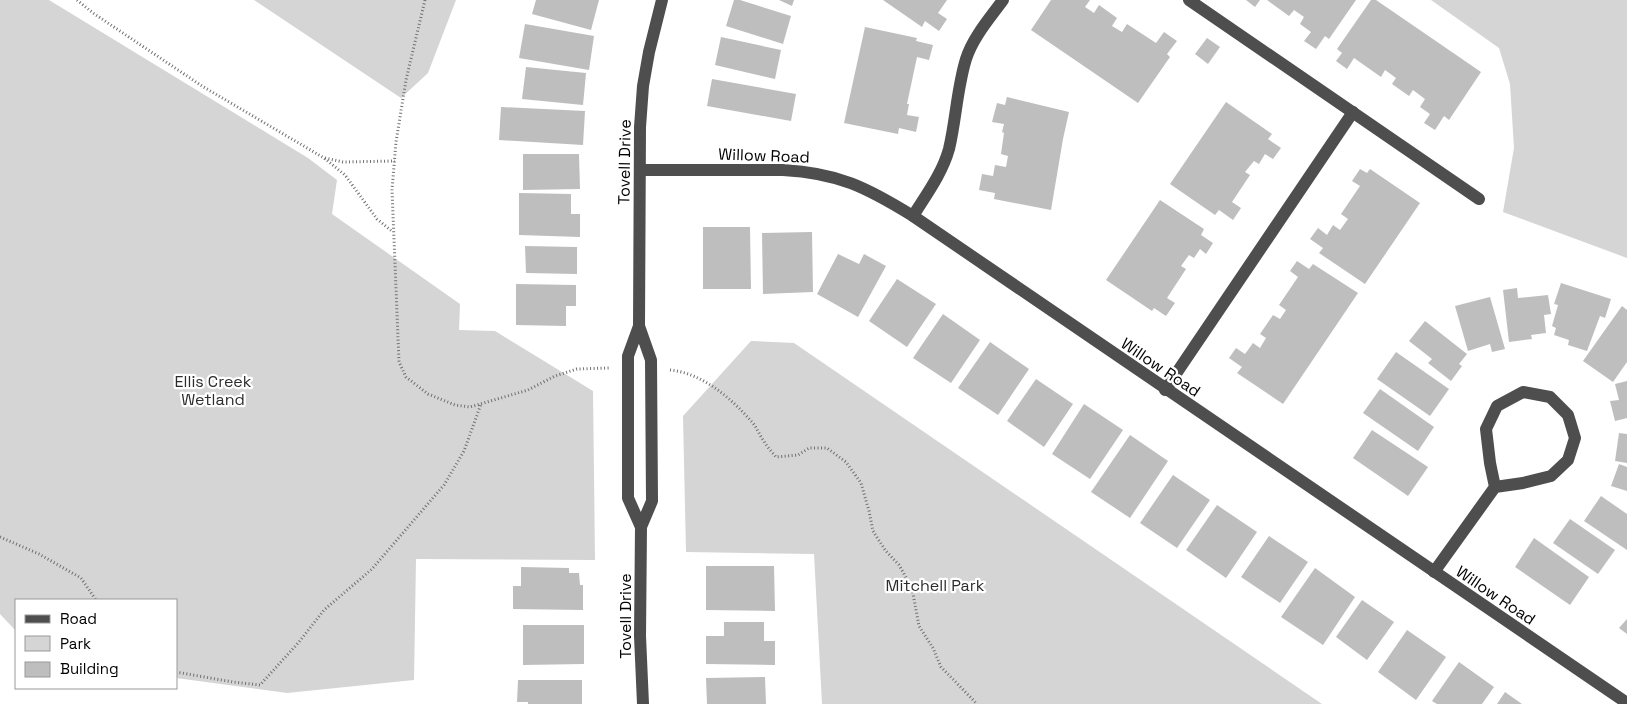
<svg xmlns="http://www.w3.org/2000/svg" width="1627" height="704" viewBox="0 0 1627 704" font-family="'Space Grotesk',sans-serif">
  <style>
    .green { fill: #d5d5d5 }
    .building { fill: #bebebe }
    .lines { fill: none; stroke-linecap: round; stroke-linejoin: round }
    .path { stroke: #707070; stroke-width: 3; stroke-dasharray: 1 2.5; stroke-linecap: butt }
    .minor { stroke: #4e4e4e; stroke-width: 12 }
    .labels { text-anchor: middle; stroke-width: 4.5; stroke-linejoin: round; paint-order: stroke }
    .street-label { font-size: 16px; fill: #000; stroke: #fff }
    .park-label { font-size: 16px; fill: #2c2c2c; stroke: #fff }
  </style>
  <rect width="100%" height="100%" fill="#fff"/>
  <g class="green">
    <path d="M0 0H49L308 158 337 180 332 214 460 304 459 330 495 331 593 391 595 560 416 559 414 680 287 693 176 678V600H16V631L0 614Z"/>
    <path d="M254 0H456L428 73 401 98Z"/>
    <path d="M1431 0H1627V258L1503 212 1514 148 1510 84 1499 48Z"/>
    <path d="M751 341 794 343 1322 704H822L814 554 686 552 683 416Z"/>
  </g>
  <g class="building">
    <path d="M536 0H599L591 30 532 14Z"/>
    <path d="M734 0H740L791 16 783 44 726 26Z"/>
    <path d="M779 0H794L792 6Z"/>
    <path d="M883 0H947L938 13 947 19 939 31 925 21 922 27Z"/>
    <path d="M1051 0H1090L1085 7 1094 13 1099 5 1117 18 1112 26 1122 32 1127 24 1156 43 1164 32 1177 41 1167 54 1170 57 1138 103 1031 30Z"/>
    <path d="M1246 0H1260L1255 7Z"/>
    <path d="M1267 0H1356L1329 39 1325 36 1316 49 1304 41 1311 32 1300 24 1304 17 1294 10 1289 16Z"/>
    <path d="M1371 0H1376L1481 72 1449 120 1444 116 1435 130 1424 123 1430 114 1420 107 1425 99 1413 90 1409 96 1392 84 1396 78 1385 70 1381 77 1354 58 1347 69 1336 61 1342 53 1337 49Z"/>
    <path d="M525 24 594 36 589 70 519 58Z"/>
    <path d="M865 27 917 38 916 41 933 45 929 60 917 57 907 104H909L907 115 919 117 916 132 899 128 898 134 844 123Z"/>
    <path d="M721 37 781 50 775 79 715 65Z"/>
    <path d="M1207 38 1220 47 1208 64 1195 54Z"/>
    <path d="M526 67 586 73 583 105 522 99Z"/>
    <path d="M712 79 796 94 791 121 707 106Z"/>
    <path d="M1007 97 1069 112 1063 139 1051 210 994 199 995 193 979 190 982 174 993 176 995 165 1006 167 1008 156 1001 154 1004 133 1002 132 1004 124 992 122 997 103 1005 105Z"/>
    <path d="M1226 102 1272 134 1268 139 1281 148 1273 159 1265 154 1259 164 1254 161 1245 172 1250 175 1232 202 1241 208 1233 220 1219 210 1215 215 1170 184Z"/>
    <path d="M501 107 585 111 583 145 499 140Z"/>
    <path d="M523 154H579L580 189 523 190Z"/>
    <path d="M1360 169 1367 173 1370 169 1420 203 1365 284 1319 253 1323 248 1310 239 1318 228 1327 235 1333 225 1340 230 1348 219 1341 214 1360 186 1352 181Z"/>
    <path d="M519 193 571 194V214H580V237L519 235Z"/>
    <path d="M1160 200 1204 229 1201 235 1213 243 1206 254 1200 249 1194 258 1189 255 1181 266 1186 269 1167 298 1175 303 1166 316 1154 308 1152 311 1106 280Z"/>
    <path d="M703 227H750L751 289H703Z"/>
    <path d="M812 232 813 292 763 294 762 233Z"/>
    <path d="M525 246 577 247V274L526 273Z"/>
    <path d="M838 254 859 264 864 254 886 266 858 317 817 294Z"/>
    <path d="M1297 261 1309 269 1313 264 1358 293 1283 404 1237 373 1242 367 1229 358 1236 348 1245 354 1253 343 1260 348 1266 338 1260 334 1273 315 1280 319 1286 310 1279 305 1298 277 1290 271Z"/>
    <path d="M897 279 936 304 907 347 869 321Z"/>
    <path d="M1561 283 1611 299 1605 318 1600 316 1587 351 1568 345 1569 340 1554 335 1556 328 1552 326 1558 305 1554 304Z"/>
    <path d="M516 284 576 285V306H566V326L516 325Z"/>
    <path d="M1517 288 1518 298 1548 295 1551 314 1544 315 1546 333 1531 335 1532 339 1509 342 1503 290Z"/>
    <path d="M1490 297 1505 349 1492 352 1490 344 1468 351 1455 306Z"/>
    <path d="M1622 306 1627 310V362L1613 382 1583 361Z"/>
    <path d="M943 314 980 340 951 383 913 358Z"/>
    <path d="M1425 321 1467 354 1459 364 1462 366 1451 381 1428 363 1432 359 1409 341Z"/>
    <path d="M990 342 1029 369 998 415 958 388Z"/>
    <path d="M1396 352 1449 389 1430 416 1377 379Z"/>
    <path d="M1036 379 1073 404 1044 447 1007 421Z"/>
    <path d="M1627 381V418L1615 421 1610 401 1619 400 1615 384Z"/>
    <path d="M1380 389 1434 427 1418 451 1363 413Z"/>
    <path d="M1084 404 1123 430 1090 479 1052 454Z"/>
    <path d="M1372 430 1428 467 1408 496 1353 458Z"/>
    <path d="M1619 433 1627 434V463L1615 461Z"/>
    <path d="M1130 435 1168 461 1130 518 1091 492Z"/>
    <path d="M1619 464 1627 467V491L1611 486Z"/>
    <path d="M1173 475 1210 500 1177 548 1140 523Z"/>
    <path d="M1601 496 1627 514V550L1584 521Z"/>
    <path d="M1217 505 1257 532 1226 578 1186 550Z"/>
    <path d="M1570 519 1615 550 1598 574 1553 543Z"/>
    <path d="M1269 536 1308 562 1280 603 1241 577Z"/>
    <path d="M1534 538 1589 577 1570 605 1515 567Z"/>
    <path d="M706 566H774L775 611 706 610Z"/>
    <path d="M521 567 569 568V573H579L580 585H583V610L513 609V586H521Z"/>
    <path d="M1315 568 1355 597 1323 645 1281 617Z"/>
    <path d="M1362 600 1394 622 1367 660 1336 637Z"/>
    <path d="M1627 619V634L1619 628Z"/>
    <path d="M724 622H764V641H775V665L706 664V636H724Z"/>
    <path d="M523 625H584V664L523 665Z"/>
    <path d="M1407 630 1446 657 1416 700 1378 672Z"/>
    <path d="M1459 662 1494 687 1482 704H1437L1432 701Z"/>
    <path d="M765 677 766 704H707L706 678Z"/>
    <path d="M518 680H582V704H528V702H517Z"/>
    <path d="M1505 692 1522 704H1497Z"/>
  </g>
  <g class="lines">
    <g class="path">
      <path d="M77 0 93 13 202 86 324 158 345 175 377 219 393 232"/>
      <path d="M425 0 406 80 396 142 392 190 399 362 406 377 428 394 455 405 470 407 528 390 555 376 577 369 609 368"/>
      <path d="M325 158 343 162 395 161"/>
      <path d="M670 370C702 373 731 398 751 421 757 427 759 435 764 441 767 447 772 452 776 457L798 455 809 448H827L846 462 861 483 869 511 873 531 885 550 899 565 912 588 919 626 933 648 941 667 977 704"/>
      <path d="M0 537 39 554 81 578 96 600"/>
      <path d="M176 672 233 682 260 685 299 642 324 610 372 569 444 485 464 451 481 404"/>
    </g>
    <g class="minor">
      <path d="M1189 0 1479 199"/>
      <path d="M640 170H783C838 173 866 187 913 216L1627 703"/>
      <path d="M913 216C926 195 942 174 949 149 956 120 957 88 966 59 973 37 990 18 1003 0"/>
      <path d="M639 326 628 356V498L641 527"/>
      <path d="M1165 390 1353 112"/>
      <path d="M1434 572 1495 487 1523 483 1551 476 1568 460 1575 438 1568 415 1550 397 1523 392 1497 406 1486 429 1490 463 1495 487"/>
      <path d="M643 704 640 636 641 527 652 501 651 360 639 326 640 127 643 86 649 52 662 0"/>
    </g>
  </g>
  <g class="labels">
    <g class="street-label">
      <text transform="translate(764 155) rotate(2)" y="6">Willow Road</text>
      <text transform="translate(624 162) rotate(-89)" y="6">Tovell Drive</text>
      <text transform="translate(1161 367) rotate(34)" y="6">Willow Road</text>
      <text transform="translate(1496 595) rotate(34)" y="6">Willow Road</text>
      <text transform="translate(625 616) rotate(-90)" y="6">Tovell Drive</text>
    </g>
    <g class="park-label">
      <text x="213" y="387">Ellis Creek<tspan x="213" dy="18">Wetland</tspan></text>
      <text x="935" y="591">Mitchell Park</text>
    </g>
  </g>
  <rect x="15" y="599" width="162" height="90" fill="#ffffff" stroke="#999999"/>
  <rect x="25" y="615" width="25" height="8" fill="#4e4e4e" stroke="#999999"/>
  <text x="60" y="624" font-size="15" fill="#000000">Road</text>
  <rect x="25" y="636" width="25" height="15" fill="#d5d5d5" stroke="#999999"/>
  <text x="60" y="649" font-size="15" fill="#000000">Park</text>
  <rect x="25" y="662" width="25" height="15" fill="#bebebe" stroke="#999999"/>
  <text x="60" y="674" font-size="15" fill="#000000">Building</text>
</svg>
